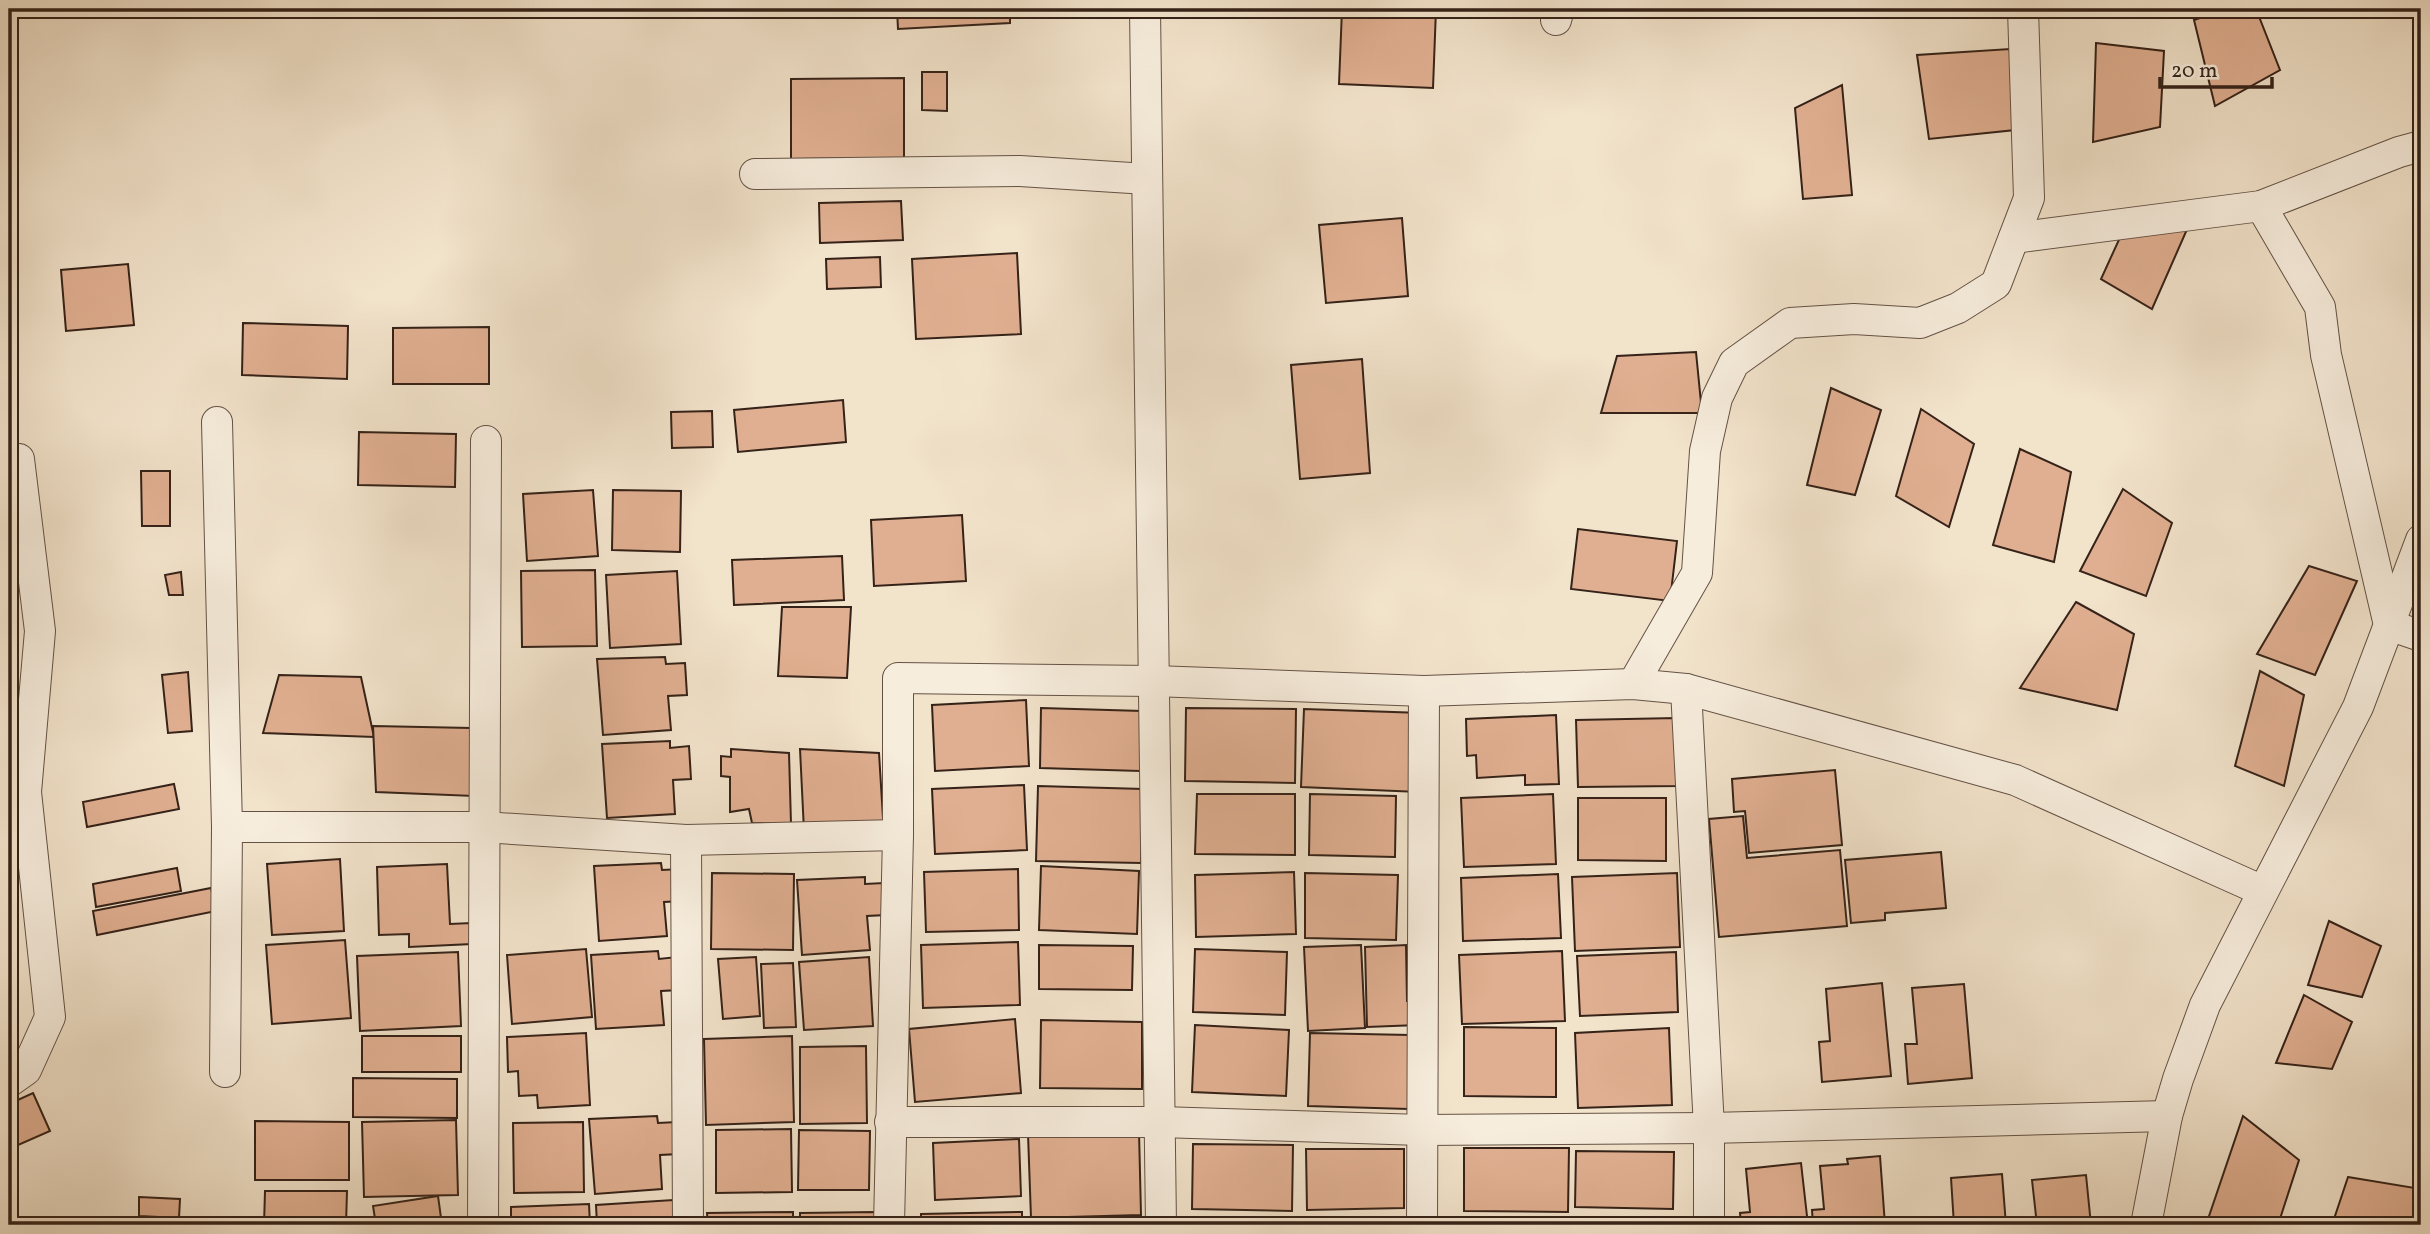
<svg xmlns="http://www.w3.org/2000/svg" width="2430" height="1234" viewBox="0 0 2430 1234" font-family="Vollkorn,serif">
  <style>
    .building { fill: #e0af91; stroke: #352218; stroke-width: 2 }
    .lines { fill: none; stroke-linecap: round; stroke-linejoin: round }
    .minor-casing { stroke: #645245; stroke-width: 32 }
    .minor { stroke: #f7eddd; stroke-width: 30 }
  </style>
  <rect width="100%" height="100%" fill="#f2e3cb"/>
  <filter id="stains"><feTurbulence type="fractalNoise" baseFrequency=".00286" numOctaves="4"/><feColorMatrix values="0 0 0 0 .2 0 0 0 0 .09 0 0 0 0 .02 0 0 0 .5 -.17"/></filter>
  <radialGradient id="worn" r=".72"><stop offset=".6" stop-color="#630" stop-opacity="0"/><stop offset="1" stop-color="#630" stop-opacity=".3"/></radialGradient>
  <g class="building">
    <path d="M897 9H1010V23L898 29Z"/>
    <path d="M1342 9H1436L1433 88 1339 84Z"/>
    <path d="M2226 9H2256L2280 70 2215 106 2194 20Z"/>
    <path d="M2096 43 2164 51 2160 127 2093 142Z"/>
    <path d="M2010 49 2015 130 1929 139 1917 55Z"/>
    <path d="M922 72H947V111L922 110Z"/>
    <path d="M904 78V158L791 159V79Z"/>
    <path d="M1842 85 1852 195 1803 199 1795 108Z"/>
    <path d="M901 201 903 240 820 243 819 203Z"/>
    <path d="M2133 209 2192 218 2152 309 2101 279Z"/>
    <path d="M1402 218 1408 296 1326 303 1319 225Z"/>
    <path d="M1017 253 1021 334 916 339 912 259Z"/>
    <path d="M880 257 881 287 827 289 826 259Z"/>
    <path d="M128 264 134 325 66 331 61 270Z"/>
    <path d="M243 323 348 326 347 379 242 375Z"/>
    <path d="M489 327V384H393V328Z"/>
    <path d="M1696 352 1702 413H1601L1617 356Z"/>
    <path d="M1362 359 1370 473 1300 479 1291 365Z"/>
    <path d="M1831 388 1881 410 1855 495 1807 485Z"/>
    <path d="M843 400 846 442 738 452 734 410Z"/>
    <path d="M1921 409 1974 444 1949 527 1896 496Z"/>
    <path d="M712 411 713 447 672 448 671 412Z"/>
    <path d="M359 432 456 434 455 487 358 485Z"/>
    <path d="M2020 449 2071 472 2054 562 1993 545Z"/>
    <path d="M141 471H170V526H142Z"/>
    <path d="M2123 489 2172 523 2146 596 2080 571Z"/>
    <path d="M593 490 598 556 527 561 523 494Z"/>
    <path d="M613 490 681 491 680 552 612 550Z"/>
    <path d="M962 515 966 581 874 586 871 520Z"/>
    <path d="M1578 529 1677 541 1670 601 1571 589Z"/>
    <path d="M842 556 844 600 734 605 732 560Z"/>
    <path d="M2309 566 2357 581 2315 675 2257 654Z"/>
    <path d="M595 570 597 646 522 647 521 571Z"/>
    <path d="M677 571 681 644 610 648 606 575Z"/>
    <path d="M181 572 183 595H169L165 575Z"/>
    <path d="M2076 602 2134 634 2117 710 2020 688Z"/>
    <path d="M782 607H851L847 678 778 676Z"/>
    <path d="M665 657 666 664 685 663 687 695 668 696 671 730 603 735 597 659Z"/>
    <path d="M2260 671 2304 695 2284 786 2235 766Z"/>
    <path d="M188 672 192 731 168 733 162 675Z"/>
    <path d="M279 675 361 677 374 737 263 733Z"/>
    <path d="M1026 700 1029 766 935 771 932 705Z"/>
    <path d="M1041 708 1142 711 1140 771 1040 768Z"/>
    <path d="M1186 708 1296 709 1295 783 1185 781Z"/>
    <path d="M1304 709 1422 713 1419 792 1301 787Z"/>
    <path d="M1556 715 1559 784 1525 785V775L1477 778 1476 755 1467 756 1466 719Z"/>
    <path d="M1677 718 1679 786 1578 787 1576 720Z"/>
    <path d="M373 726 471 728 474 796 376 792Z"/>
    <path d="M670 741V748L689 746 691 779 673 780 675 814 607 818 602 744Z"/>
    <path d="M731 749 789 753 791 824 752 823 749 809 730 812V777L721 776V756L731 757Z"/>
    <path d="M800 749 879 753 884 834 804 831Z"/>
    <path d="M1835 770 1842 845 1749 853 1745 811 1734 812 1732 779Z"/>
    <path d="M174 784 179 809 87 827 83 802Z"/>
    <path d="M1024 785 1027 850 935 854 932 789Z"/>
    <path d="M1038 786 1143 789 1141 863 1036 861Z"/>
    <path d="M1197 794H1295V855L1195 854Z"/>
    <path d="M1310 794 1396 796 1395 857 1309 855Z"/>
    <path d="M1553 794 1556 864 1464 867 1461 798Z"/>
    <path d="M1578 798H1666V861L1578 860Z"/>
    <path d="M1743 816 1747 858 1840 850 1847 926 1719 937 1709 819Z"/>
    <path d="M1941 852 1946 908 1885 913V920L1851 923 1845 860Z"/>
    <path d="M340 859 344 931 272 935 267 864Z"/>
    <path d="M661 863 662 870 681 869 683 901 664 902 667 936 599 941 594 866Z"/>
    <path d="M447 864 450 924 471 923 472 944 409 947V934L379 935 377 867Z"/>
    <path d="M1041 866 1139 871 1137 934 1039 930Z"/>
    <path d="M177 868 181 891 96 907 93 884Z"/>
    <path d="M1018 869 1019 930 926 932 924 872Z"/>
    <path d="M1294 872 1296 934 1196 937 1195 875Z"/>
    <path d="M712 873 794 874 793 950 711 949Z"/>
    <path d="M1305 873 1398 875 1396 940 1305 938Z"/>
    <path d="M1677 873 1680 947 1575 951 1572 877Z"/>
    <path d="M1558 874 1561 938 1463 941 1461 878Z"/>
    <path d="M865 877V884L884 883 886 915 867 916 870 950 802 955 797 880Z"/>
    <path d="M211 888 216 911 97 935 93 911Z"/>
    <path d="M2329 921 2381 946 2362 997 2308 985Z"/>
    <path d="M345 940 351 1018 272 1024 266 945Z"/>
    <path d="M1018 942 1020 1005 923 1008 921 945Z"/>
    <path d="M1039 945 1133 946 1132 990 1039 989Z"/>
    <path d="M1361 945 1365 1028 1308 1031 1304 947Z"/>
    <path d="M1406 945 1407 1001H1418V1025L1367 1027 1365 947Z"/>
    <path d="M586 949 592 1017 512 1024 507 955Z"/>
    <path d="M1195 949 1287 952 1285 1015 1193 1012Z"/>
    <path d="M658 951 659 959 677 957 680 990 661 991 664 1025 596 1029 591 955Z"/>
    <path d="M1562 951 1565 1021 1462 1024 1459 955Z"/>
    <path d="M458 952 461 1026 360 1031 357 956Z"/>
    <path d="M1676 952 1678 1012 1580 1016 1577 956Z"/>
    <path d="M756 957 760 1016 723 1019 718 959Z"/>
    <path d="M869 957 873 1026 804 1030 799 962Z"/>
    <path d="M793 963 796 1027 764 1028 761 964Z"/>
    <path d="M1882 983 1891 1076 1822 1082 1819 1042 1830 1041 1826 989Z"/>
    <path d="M1964 984 1972 1078 1908 1084 1905 1044H1917L1912 988Z"/>
    <path d="M2304 995 2352 1022 2332 1069 2276 1063Z"/>
    <path d="M1015 1019 1021 1093 915 1102 909 1029Z"/>
    <path d="M1041 1020 1142 1022V1089L1040 1088Z"/>
    <path d="M1195 1025 1289 1030 1286 1096 1192 1092Z"/>
    <path d="M1464 1027 1556 1028V1097L1464 1096Z"/>
    <path d="M1669 1028 1672 1105 1578 1108 1575 1033Z"/>
    <path d="M586 1033 590 1105 538 1108 537 1095 519 1096 518 1071 508 1072 507 1037Z"/>
    <path d="M1310 1033 1410 1035 1408 1109 1308 1106Z"/>
    <rect x="362" y="1036" width="99" height="36"/>
    <path d="M792 1036 794 1122 706 1125 704 1039Z"/>
    <path d="M866 1046 867 1123 800 1124V1047Z"/>
    <path d="M353 1078 457 1079V1118L353 1117Z"/>
    <path d="M33 1093 50 1131 9 1149V1104Z"/>
    <path d="M657 1116 658 1123 677 1122 679 1154 660 1155 662 1189 595 1194 589 1119Z"/>
    <path d="M2243 1116 2299 1160 2278 1225H2206Z"/>
    <path d="M456 1120 458 1195 364 1197 362 1122Z"/>
    <path d="M255 1121 349 1122V1180H255Z"/>
    <path d="M583 1122 584 1192 514 1193 513 1123Z"/>
    <path d="M791 1129 792 1192 716 1193V1130Z"/>
    <path d="M799 1130 870 1131 869 1190H798Z"/>
    <path d="M1139 1131 1141 1215 1031 1218 1028 1134Z"/>
    <path d="M1019 1139 1021 1196 935 1200 933 1143Z"/>
    <path d="M1193 1144 1293 1145 1292 1211 1192 1209Z"/>
    <path d="M1464 1148H1569L1568 1212 1464 1211Z"/>
    <path d="M1306 1149H1404V1208L1307 1210Z"/>
    <path d="M1576 1151 1674 1152 1673 1209 1575 1207Z"/>
    <path d="M1880 1156 1885 1225H1813L1812 1210 1824 1209 1820 1166 1848 1164 1847 1159Z"/>
    <path d="M1801 1163 1808 1225H1741L1740 1213 1750 1212 1746 1169Z"/>
    <path d="M2002 1174 2006 1225H1943H1954L1951 1178Z"/>
    <path d="M2086 1175 2091 1225H2037L2032 1180Z"/>
    <path d="M2348 1177 2421 1189V1225H2332Z"/>
    <path d="M265 1191H347L346 1225H264Z"/>
    <path d="M438 1196 442 1225H376L373 1206Z"/>
    <path d="M139 1197 180 1199 179 1218 139 1216Z"/>
    <path d="M673 1200 674 1225H597L596 1205Z"/>
    <path d="M589 1204 590 1225H511V1207Z"/>
    <path d="M793 1212V1225H708L707 1213Z"/>
    <path d="M875 1212 876 1225H800V1213Z"/>
    <path d="M1022 1212V1225H921V1214Z"/>
    <path d="M1406 1220V1225H1300V1221Z"/>
    <rect x="1045" y="1223" width="91" height="2"/>
  </g>
  <g class="lines">
    <g class="minor-casing">
      <g id="minor">
        <path d="M1145 9 1161 1225"/>
        <path d="M1556 20 1559 9"/>
        <path d="M755 174 1020 171 1147 179"/>
        <path d="M2261 206 2320 307 2326 355 2389 625 2421 636"/>
        <path d="M2014 238 2261 206 2399 152 2421 146"/>
        <path d="M217 422 227 827 225 1072"/>
        <path d="M1633 684 1697 573 1705 451 1717 398 1734 363 1790 323 1854 319 1920 323 1958 308 1996 284 2029 198 2023 9"/>
        <path d="M1686 689 1709 1128V1225"/>
        <path d="M227 827H483L686 840 898 835"/>
        <path d="M686 840 688 1225"/>
        <path d="M9 1082 26 1070 50 1017 26 792 40 631 19 459"/>
        <path d="M890 1122H1160L1422 1130 1709 1128 2167 1116"/>
        <path d="M483 1225 486 441"/>
        <path d="M889 1225 898 835V678L1154 681 1424 691 1633 684 1686 689 2015 780 2263 891"/>
        <path d="M1422 1225 1424 691"/>
        <path d="M2146 1225 2167 1116 2178 1079 2205 1005 2358 707 2421 540"/>
      </g>
    </g>
    <use href="#minor" class="minor"/>
  </g>
  <rect width="2430" height="1234" fill="none" stroke="#f2e3cb" stroke-width="35"/>
  <rect x="10" y="10" width="2409" height="1213" fill="none" stroke="#352218" stroke-width="3.5"/>
  <rect x="18" y="18" width="2395" height="1199" fill="none" stroke="#352218" stroke-width="2"/>
  <path d="M2160 77v10h112v-10" fill="none" stroke="#352218" stroke-width="3.5"/>
  <text x="2171" y="77" font-size="21" fill="#352218" stroke="#f7eddd" stroke-width="5" paint-order="stroke">20 m</text>
  <rect width="100%" height="100%" filter="url(#stains)"/>
  <rect width="100%" height="100%" fill="url(#worn)"/>
</svg>
